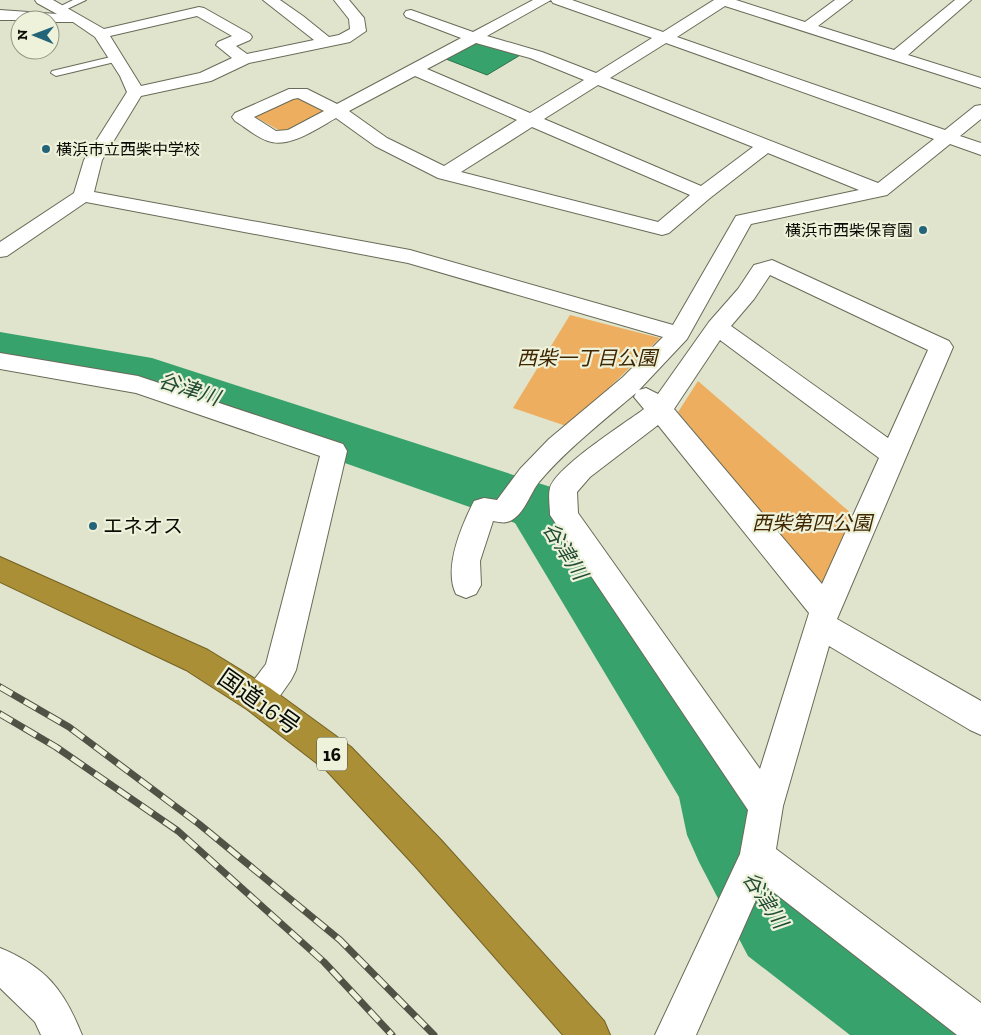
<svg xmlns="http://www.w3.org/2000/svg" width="981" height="1035" viewBox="0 0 981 1035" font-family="'Zilla Slab','Noto Sans JP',serif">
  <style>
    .green { fill: #edae5f }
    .water { fill: #38a26d; stroke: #2a754e }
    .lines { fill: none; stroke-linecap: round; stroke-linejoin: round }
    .river { fill: #38a26d; fill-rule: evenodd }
    .lane-casing { stroke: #686b57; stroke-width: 2 }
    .street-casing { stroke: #686b57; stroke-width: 2 }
    .highway-casing { stroke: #726125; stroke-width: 2 }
    .lane { fill: #fff; fill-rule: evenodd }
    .street { fill: #fff; fill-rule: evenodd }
    .highway { fill: #aa8f36; fill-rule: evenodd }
    .rail-casing { stroke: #505246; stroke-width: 7 }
    .rail { stroke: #eef2da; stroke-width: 5; stroke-dasharray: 14; stroke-linecap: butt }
    .poi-dot { fill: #246479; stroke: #eef2da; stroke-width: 2 }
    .labels { text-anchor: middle; stroke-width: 4.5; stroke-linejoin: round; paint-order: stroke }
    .far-poi-label { font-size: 16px; fill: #0b0c05; stroke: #eef2da; text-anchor: start }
    .shield { fill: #eef2da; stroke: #4f5145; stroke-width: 1 }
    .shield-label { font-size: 19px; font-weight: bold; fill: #0b0c05 }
    .park-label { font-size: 20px; font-style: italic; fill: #3f2601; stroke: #eef2da }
    .poi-label { font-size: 20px; fill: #0b0c05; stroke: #eef2da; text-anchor: start }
    .water-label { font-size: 21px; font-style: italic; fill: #224c35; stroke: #eef2da }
    .near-street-label { font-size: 24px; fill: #0b0c05; stroke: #eef2da }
  </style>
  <rect width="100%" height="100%" fill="#e1e4cd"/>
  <g class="green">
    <path d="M296 97 324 112 282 132 254 116Z"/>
    <path d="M570 315 660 338 569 427 513 408Z"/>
    <path d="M698 381 852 514 822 586 678 412Z"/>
  </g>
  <path class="water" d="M480 43 522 54 487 75 446 59 473 44Z"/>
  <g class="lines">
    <path class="river" d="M0 332 152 358 557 489 739 758 750 784 760 820 806 898 952 1004 965 1035H850L748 956 699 862 687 835 679 797 515 523 146 393 0 366Z"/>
    <g class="lane-casing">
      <g id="lane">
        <path d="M73 0H86L63 11H57L55 9Z"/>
        <path d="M115 56 119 57 120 59 119 61 56 76 51 73 52 71Z"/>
      </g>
    </g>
    <g class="street-casing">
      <g id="street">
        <path d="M35 0H53L104 29 199 7 204 8 250 34 252 37 250 40 236 46 247 54 314 40 263 0H280L303 16 329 37 339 35 350 29 349 19 334 0H349L364 18 366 31 350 42 249 63 211 81 141 96 102 160 94 192 410 250 673 325 736 216 859 190 768 153 710 198 669 233 662 235 438 178 375 146 336 118C318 128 289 149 268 141 256 137 245 127 235 121L232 117 235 113 289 89H307L337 104 461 38 406 17 404 14 406 11 411 10 473 32 533 0H572L663 32 714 0H736L805 22 835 0H852L818 26 894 50 955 0H971L908 55 981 78V88L725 6 677 37 945 130 975 106 981 105V119L960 136 981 143V155L950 144 887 195 751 224 687 339 639 390 646 388 658 394 709 322 738 289 754 265 772 260 949 341 953 347 837 619 981 701V735L970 730 829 646 783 806 776 849 981 1003V1035H957L763 884 696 1035H655L740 854 748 810 550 515C550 507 548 496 550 488 556 467 624 424 644 409L634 397 636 393C603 421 567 449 539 482 530 494 525 512 512 520 506 524 500 522 493 521L480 561 481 585 476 594 466 598 456 594C443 568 462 525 474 501L484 498 497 500 520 469 549 439 623 377 663 337 408 263 86 202 7 256 0 257V242L74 193 84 160 127 92 120 76 95 37 73 22H50V20H0V10L57 14 37 3ZM551 0 553 3 652 38 596 73 542 52 487 36ZM197 16 232 36 218 42 216 45 232 58 200 73 141 86 110 36ZM476 43 530 58 584 80 530 113 427 69ZM666 43 934 139 878 183 610 78ZM415 76 517 120 444 166 387 138 349 111ZM598 85 753 147 701 186 544 119ZM298 98 324 111 288 130 276 131 254 117 293 99ZM532 127 690 195 658 222 461 172ZM770 275 928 350 888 438 731 326 754 299ZM720 340 879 458 822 584 674 409ZM658 425 809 613 760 769 578 513 577 492 590 477Z"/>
        <path d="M0 353 138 376 343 444 347 451 296 670 291 680 270 710 259 714 248 710 243 699 248 688 266 664 320 456 136 393 0 369Z"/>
        <path d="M0 948C46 967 64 990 82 1035H41L35 1022 0 988Z"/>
      </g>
    </g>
    <g class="highway-casing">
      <path id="highway" d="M0 557 208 650 270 688 351 747 441 840 604 1021 610 1035H563L415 866 327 771 248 710 186 670 0 582Z"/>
    </g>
    <use href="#lane" class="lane"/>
    <use href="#street" class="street"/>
    <use href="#highway" class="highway"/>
    <g class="rail-casing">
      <g id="rail">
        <path d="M0 687 69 727 199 824 340 940 434 1035"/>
        <path d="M0 714 56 747 178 831 324 962 392 1035"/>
      </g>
    </g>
    <use href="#rail" class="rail"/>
  </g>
  <g class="poi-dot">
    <circle cx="46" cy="149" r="5"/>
    <circle cx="923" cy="230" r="5"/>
    <circle cx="93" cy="526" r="5"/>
  </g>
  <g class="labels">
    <g class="far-poi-label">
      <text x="56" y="155">横浜市立西柴中学校</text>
      <text x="913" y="236" text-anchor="end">横浜市西柴保育園</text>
    </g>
    <rect class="shield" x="317" y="737.5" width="30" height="33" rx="4"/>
    <g class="shield-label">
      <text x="332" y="761">16</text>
    </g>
    <g class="park-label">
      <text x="587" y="365">西柴一丁目公園</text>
      <text x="812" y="530">西柴第四公園</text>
    </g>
    <g class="poi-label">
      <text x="103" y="533">エネオス</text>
    </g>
    <g class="water-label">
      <text transform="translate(189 389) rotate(18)" y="7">谷津川</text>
      <text transform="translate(565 551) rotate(58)" y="7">谷津川</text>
      <text transform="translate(765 900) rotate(57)" y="7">谷津川</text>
    </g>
    <g class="near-street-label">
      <text transform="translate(259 702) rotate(35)" y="8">国道16号</text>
    </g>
  </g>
  <g transform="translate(35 35) rotate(271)"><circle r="24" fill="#eef2da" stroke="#939685"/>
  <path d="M0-4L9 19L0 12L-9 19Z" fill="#246479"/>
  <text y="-8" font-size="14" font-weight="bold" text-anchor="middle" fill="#0b0c05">N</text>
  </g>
</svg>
